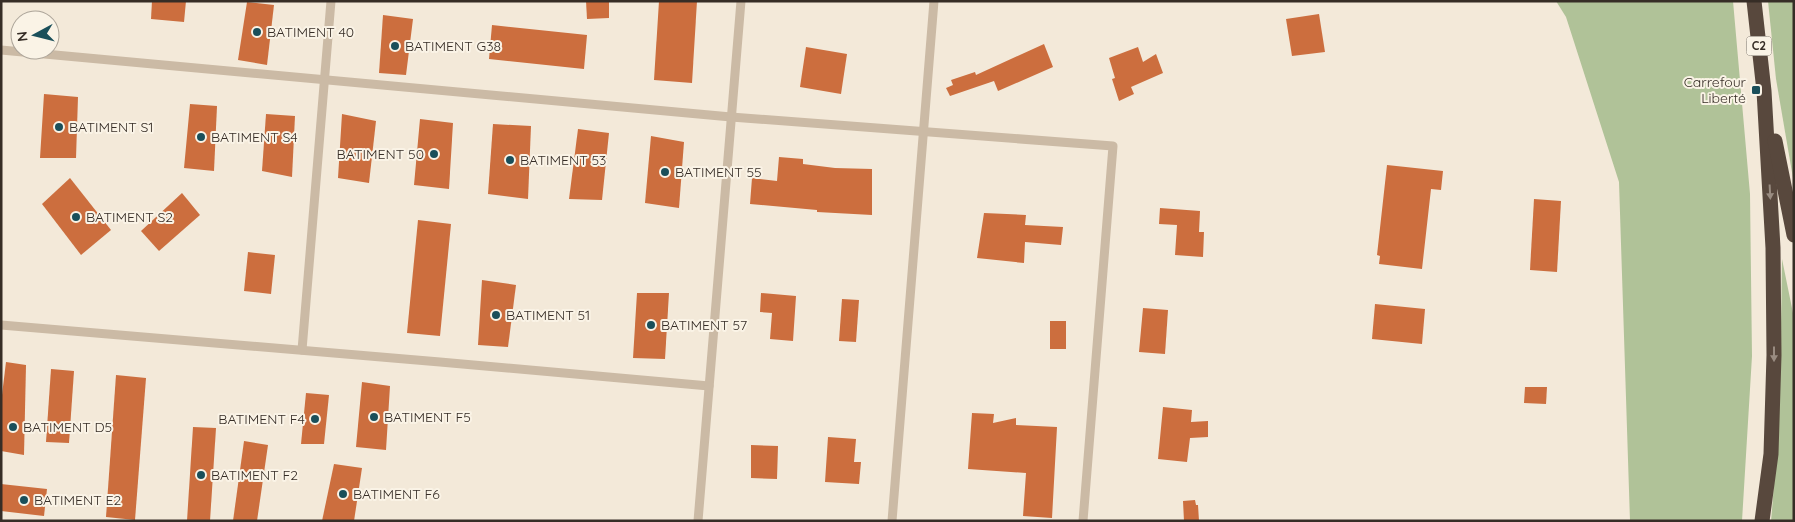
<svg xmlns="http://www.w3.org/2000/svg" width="1795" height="522" viewBox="0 0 1795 522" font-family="Quicksand,sans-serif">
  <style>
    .green { fill: #b0c298 }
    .building { fill: #cc6e3e }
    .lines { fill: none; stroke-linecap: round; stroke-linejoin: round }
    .service { stroke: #cbbaa5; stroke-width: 9 }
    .motorway { stroke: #58483d; stroke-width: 15 }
    .oneway { fill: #998c81 }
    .poi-dot { fill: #1a4f5a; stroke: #faf3e6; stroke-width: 2 }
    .labels { text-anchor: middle; stroke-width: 4; stroke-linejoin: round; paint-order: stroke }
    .shield { fill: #faf3e6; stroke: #716860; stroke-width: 1 }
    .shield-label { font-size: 12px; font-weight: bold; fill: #362d26 }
    .poi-label { font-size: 14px; fill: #362d26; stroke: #faf3e6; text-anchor: start }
  </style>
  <rect width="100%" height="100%" fill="#f3e9d9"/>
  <g class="green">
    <path d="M1556 1H1733L1750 194 1752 356 1742 521H1630L1619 182 1566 17Z"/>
    <path d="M1768 1H1794V184L1776 79Z"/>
    <path d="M1782 259 1794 318V521H1771C1779 434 1781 347 1782 259Z"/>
  </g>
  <g class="building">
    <path d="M152 1H186L184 22 151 19Z"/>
    <path d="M586 1H609V18L587 19Z"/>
    <path d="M659 1H697L692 83 654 80Z"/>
    <path d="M247 2 274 5 267 65 238 60Z"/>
    <path d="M1319 14 1325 52 1292 56 1286 19Z"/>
    <path d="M383 15 413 19 406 75 379 73Z"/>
    <path d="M492 25 587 35 584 69 489 59Z"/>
    <path d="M1044 44 1053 67 998 91 994 81 950 96 946 88 953 85 951 80 975 72 976 75Z"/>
    <path d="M806 47 847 54 841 94 800 87Z"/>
    <path d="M1138 47 1143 62 1156 54 1163 73 1131 87 1134 94 1119 101 1112 79 1115 78 1109 58Z"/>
    <path d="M44 94 78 97 76 158H40Z"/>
    <path d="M190 104 217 106 214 171 184 168Z"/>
    <path d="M266 114 295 116 292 177 262 171Z"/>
    <path d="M342 114 376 121 369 183 338 178Z"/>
    <path d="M420 119 453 123 449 189 414 185Z"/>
    <path d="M493 124 531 126 528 199 488 194Z"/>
    <path d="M578 129 609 133 602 200 569 199Z"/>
    <path d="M651 136 684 142 679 208 645 203Z"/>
    <path d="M779 157 803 159V164L835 168 872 169V215L817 212V210L750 204 752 178 777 181Z"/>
    <path d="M1387 165 1443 171 1441 190 1431 189 1422 269 1379 264 1380 256 1377 255Z"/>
    <path d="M70 178 111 230 81 255 42 204Z"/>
    <path d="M182 193 200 215 159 251 141 231Z"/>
    <path d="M1534 199 1561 201 1557 272 1530 270Z"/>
    <path d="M1160 208 1200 211 1199 232H1204L1203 257 1175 255 1177 225 1159 224Z"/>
    <path d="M984 213 1026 215 1025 225 1063 227 1061 245 1025 242 1024 263 977 258Z"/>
    <path d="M418 220 451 224 440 336 407 333Z"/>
    <path d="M248 252 275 255 271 294 244 291Z"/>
    <path d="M482 280 516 285 508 347 478 345Z"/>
    <path d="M637 293H669L665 359 633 358Z"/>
    <path d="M761 293 796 296 793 341 770 339 772 313 760 312Z"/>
    <path d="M842 299 859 300 856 342 839 341Z"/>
    <path d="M1375 304 1425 309 1422 344 1372 339Z"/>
    <path d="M1143 308 1168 310 1165 354 1139 352Z"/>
    <rect x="1050" y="321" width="16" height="28"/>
    <path d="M6 362 26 365 24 455 1 451V403Z"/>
    <path d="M51 369 74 371 69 443 46 442Z"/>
    <path d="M116 375 146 378 135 520 106 517Z"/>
    <path d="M362 382 390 386 386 450 356 447Z"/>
    <path d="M1525 387H1547L1546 404 1524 403Z"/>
    <path d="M306 393 329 395 324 444H301Z"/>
    <path d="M1163 407 1192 410 1191 422 1208 421V437L1190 438 1187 462 1158 459Z"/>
    <path d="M972 413 994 414 993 423 1016 418V425L1057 427 1052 518 1023 516 1026 473 968 469Z"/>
    <path d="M193 427 216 428 210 521H187Z"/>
    <path d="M828 437 856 439 854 462H861L859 484 825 482Z"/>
    <path d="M244 441 268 445 257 521H233Z"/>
    <path d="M751 445 778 446 777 479 751 478Z"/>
    <path d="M334 464 362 468 354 521H322Z"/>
    <path d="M1 484 47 489 44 516 1 511Z"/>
    <path d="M1195 500 1196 505H1198L1199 521H1184L1183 501Z"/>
  </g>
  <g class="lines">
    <g class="service">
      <path d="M1 50 731 117 1113 146 1083 521"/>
      <path d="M1 325 440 362 709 386"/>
      <path d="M302 350 331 1"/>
      <path d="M698 521 741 1"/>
      <path d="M892 521 934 1"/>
    </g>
    <g class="motorway">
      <path d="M1754 1 1764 91 1773 248 1774 355 1771 454 1762 521"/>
      <path d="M1775 141 1794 235"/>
    </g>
  </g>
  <defs><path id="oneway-solid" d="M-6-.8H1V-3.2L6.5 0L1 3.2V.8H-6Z" transform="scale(1.25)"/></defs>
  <g class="oneway">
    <use href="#oneway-solid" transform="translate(1770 192) rotate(87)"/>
    <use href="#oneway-solid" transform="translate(1774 354) rotate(90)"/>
  </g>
  <g class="poi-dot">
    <circle cx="257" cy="32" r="5"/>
    <circle cx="395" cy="46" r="5"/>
    <rect x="1751" y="85" width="10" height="10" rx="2.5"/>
    <circle cx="59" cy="127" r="5"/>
    <circle cx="201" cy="137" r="5"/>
    <circle cx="434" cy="154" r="5"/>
    <circle cx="510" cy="160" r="5"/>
    <circle cx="665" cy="172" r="5"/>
    <circle cx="76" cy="217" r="5"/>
    <circle cx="496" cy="315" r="5"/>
    <circle cx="651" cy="325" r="5"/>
    <circle cx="374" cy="417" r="5"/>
    <circle cx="315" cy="419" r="5"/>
    <circle cx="13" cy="427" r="5"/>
    <circle cx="201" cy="475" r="5"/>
    <circle cx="343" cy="494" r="5"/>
    <circle cx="24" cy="500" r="5"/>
  </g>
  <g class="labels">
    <rect class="shield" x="1746.5" y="36.5" width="25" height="19" rx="4"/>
    <g class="shield-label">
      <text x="1759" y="50">C2</text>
    </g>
    <g class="poi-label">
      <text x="267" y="37">BATIMENT 40</text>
      <text x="405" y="51">BATIMENT G38</text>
      <text x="1746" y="87" text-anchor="end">Carrefour<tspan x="1746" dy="16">Liberté</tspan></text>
      <text x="69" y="132">BATIMENT S1</text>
      <text x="211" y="142">BATIMENT S4</text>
      <text x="424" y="159" text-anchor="end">BATIMENT 50</text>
      <text x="520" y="165">BATIMENT 53</text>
      <text x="675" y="177">BATIMENT 55</text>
      <text x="86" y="222">BATIMENT S2</text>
      <text x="506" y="320">BATIMENT 51</text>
      <text x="661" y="330">BATIMENT 57</text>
      <text x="384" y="422">BATIMENT F5</text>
      <text x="305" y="424" text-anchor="end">BATIMENT F4</text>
      <text x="23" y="432">BATIMENT D5</text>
      <text x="211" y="480">BATIMENT F2</text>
      <text x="353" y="499">BATIMENT F6</text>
      <text x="34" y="505">BATIMENT E2</text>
    </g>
  </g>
  <rect width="1795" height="522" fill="none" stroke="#362d26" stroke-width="5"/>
  <g transform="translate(35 35) rotate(263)"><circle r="24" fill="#faf3e6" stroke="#aca499"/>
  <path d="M0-4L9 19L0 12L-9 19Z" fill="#1a4f5a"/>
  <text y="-8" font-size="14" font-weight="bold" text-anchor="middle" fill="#362d26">N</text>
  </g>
</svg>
